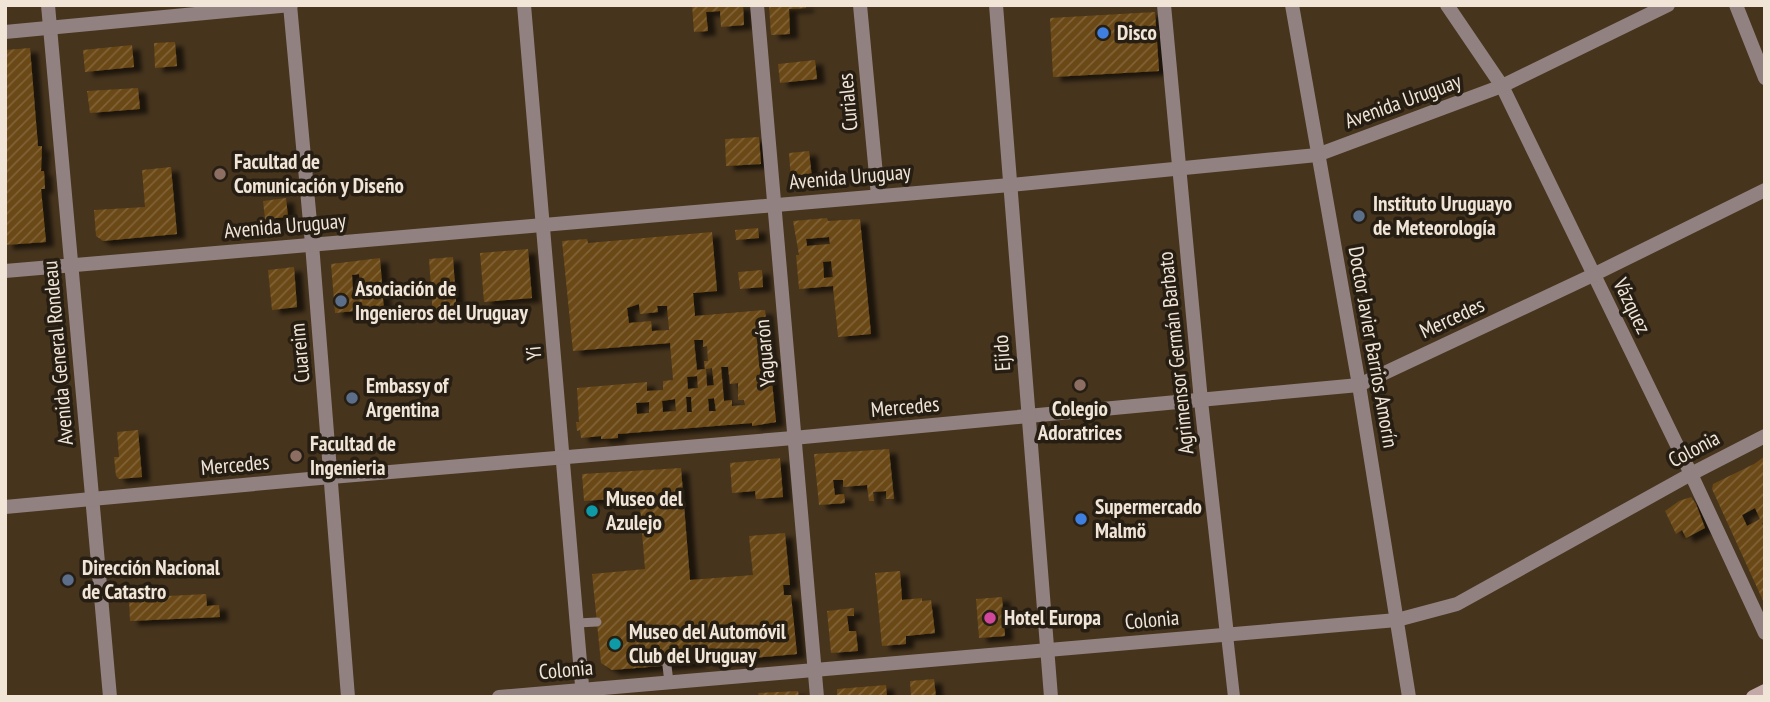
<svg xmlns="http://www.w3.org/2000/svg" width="1770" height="702" viewBox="0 0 1770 702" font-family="'PT Sans Narrow',sans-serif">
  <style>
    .building { fill: url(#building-hatch); fill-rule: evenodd; filter: url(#shadow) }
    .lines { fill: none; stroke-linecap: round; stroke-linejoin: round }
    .service { stroke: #918180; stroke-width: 9 }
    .pedestrian { stroke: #918180; stroke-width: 12 }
    .minor { stroke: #918180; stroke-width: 14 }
    .tertiary { stroke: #918180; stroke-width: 14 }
    .secondary { stroke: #c3aaa8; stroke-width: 14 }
    .shop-dot { fill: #3f7fe0; stroke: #261e13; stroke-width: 2.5 }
    .education-dot { fill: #8d6e63; stroke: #261e13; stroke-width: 2.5 }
    .service-dot { fill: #5c6f8a; stroke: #261e13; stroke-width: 2.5 }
    .culture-dot { fill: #0f9aa8; stroke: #261e13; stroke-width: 2.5 }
    .hotel-dot { fill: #d1479c; stroke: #261e13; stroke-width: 2.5 }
    .labels { text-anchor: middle; stroke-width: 7; stroke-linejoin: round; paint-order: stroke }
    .poi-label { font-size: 21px; font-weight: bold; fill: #f1e5d8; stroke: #261e13; text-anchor: start }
    .street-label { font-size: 21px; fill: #f1e5d8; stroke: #261e13 }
  </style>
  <defs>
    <pattern id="building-hatch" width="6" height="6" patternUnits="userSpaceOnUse" patternTransform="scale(1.75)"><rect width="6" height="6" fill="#6a4815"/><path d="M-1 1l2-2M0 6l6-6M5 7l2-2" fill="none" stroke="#806236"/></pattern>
    <filter id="shadow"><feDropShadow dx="8" dy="4.5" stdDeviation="2" flood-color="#0009"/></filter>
  </defs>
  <rect width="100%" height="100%" fill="#46341d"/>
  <g class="building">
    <path d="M692 5H743L744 25 721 27 720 11 706 12 708 31 694 32Z"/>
    <path d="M769 5H806V8L789 9 790 34 771 35Z"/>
    <path d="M1155 12 1159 71 1053 77 1050 18Z"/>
    <path d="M175 42 177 66 155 68 154 43Z"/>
    <path d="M132 45 134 67 85 72 83 50Z"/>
    <path d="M30 48 38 146H42L41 171H44L45 189H41L46 242 5 245V50Z"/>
    <path d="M815 60 817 79 780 83 778 64Z"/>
    <path d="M138 88 140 109 90 113 87 91Z"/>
    <path d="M759 137 761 164 726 166 725 139Z"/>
    <path d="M809 151 812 178 791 180 789 153Z"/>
    <path d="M171 167 177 234 103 241 96 236 94 210 145 207 142 170Z"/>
    <path d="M286 198 288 217 265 219 263 201Z"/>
    <path d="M827 218 828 221 860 219 871 334 838 337 833 286 799 289 796 255H799L793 221ZM829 237 830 244 807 246 806 239ZM831 261 833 277 824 278 823 262Z"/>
    <path d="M758 228 759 238 736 240 735 230Z"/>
    <path d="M712 232 717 291 693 293 695 316 765 310 776 422 752 426V423L618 434V438L601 439V436L581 438 580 430 577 431 576 422H579L577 388 647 382V391L663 390V381L673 380 670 343 573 351 562 241 587 239 588 243ZM639 304 640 314 658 312 657 306H667L669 330 652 331 651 321 629 323 627 308ZM694 340H703V347L707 346 708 361H704L705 369 697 370ZM721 367H728L730 384 738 383V400H744L745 405 732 406V400L724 401ZM712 368 714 385 707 386 706 369ZM697 376 698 388 688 389 687 377ZM686 397H691L692 412H687ZM714 398 716 411H709L708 399ZM675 399 676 411 663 412 662 401ZM649 402V413L637 414 636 403Z"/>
    <path d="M528 249 532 298 484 302 480 253Z"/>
    <path d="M453 257 457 316 433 317 429 259Z"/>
    <path d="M380 258 382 284 366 285 367 291 382 290 384 308 335 313 331 264ZM359 274 361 292H353L352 275Z"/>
    <path d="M294 267 297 307 272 310 268 270Z"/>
    <path d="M762 270 763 287 740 289 738 272Z"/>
    <path d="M138 430 142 477 119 479 116 476 114 457H119L117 432Z"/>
    <path d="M889 449 894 499H886V491L873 492 874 501H869L867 485 843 487V480H833L835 495 844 494 845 503 819 505 814 454Z"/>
    <path d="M1765 456V522L1762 523 1765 529V605L1712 489 1713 484 1754 464ZM1755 508 1760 519 1747 526 1742 515Z"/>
    <path d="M780 458 783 497 756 499 755 491 732 493 730 463Z"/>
    <path d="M681 468 690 580 753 575 749 536 785 533 790 585H783L784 595H791L797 654 741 659V653L731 654 732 659 706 662 705 655H697L698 663 612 670 601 663 592 574 645 569 639 497 584 501 582 474Z"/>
    <path d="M1691 497 1696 504 1705 528 1686 538 1682 530 1676 534 1665 511 1679 501Z"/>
    <path d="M900 571 902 600 922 598V601L931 600 935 633 906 636V644L882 646 875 573Z"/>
    <path d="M206 594 207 606 219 605 220 617 130 621 129 598Z"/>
    <path d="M1002 597 1005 636 979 638 976 599Z"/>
    <path d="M854 608V616H847L849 631H856L858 651 831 653 827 611Z"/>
    <path d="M934 679 936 697H911L910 681Z"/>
    <path d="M886 685 887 697H837V689Z"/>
    <path d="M798 691 799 697H759L758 693Z"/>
  </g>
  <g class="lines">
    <g class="service">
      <path d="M577 623 597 622"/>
      <path d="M667 666 669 682"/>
    </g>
    <path class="pedestrian" d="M1227 635 1234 697"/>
    <g class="minor">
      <path d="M48 5 110 697"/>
      <path d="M290 5 312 244 348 697"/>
      <path d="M524 5 583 697"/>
      <path d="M860 5 878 196"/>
      <path d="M1164 5 1201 401 1227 635"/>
      <path d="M1292 5 1359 385 1409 697"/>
      <path d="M1447 5 1502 86 1691 474 1765 633"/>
      <path d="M1736 5 1765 78"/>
      <path d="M5 507 331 477 793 438 1359 385 1593 275 1765 190"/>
      <path d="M499 697 1397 620 1457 604 1691 474 1765 436"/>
    </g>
    <g class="tertiary">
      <path d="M757 5 817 697"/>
      <path d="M996 5 1051 697"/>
      <path d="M5 32 291 5"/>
      <path d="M5 271 1010 185 1317 155 1502 86 1668 5"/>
    </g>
    <path class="secondary" d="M1753 697 1765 691"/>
  </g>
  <g class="shop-dot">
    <circle cx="1103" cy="33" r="7"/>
    <circle cx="1081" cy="519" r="7"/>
  </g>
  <g class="education-dot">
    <circle cx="220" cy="174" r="7"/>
    <circle cx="1080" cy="385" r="7"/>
    <circle cx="296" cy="456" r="7"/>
  </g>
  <g class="service-dot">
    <circle cx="1359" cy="216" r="7"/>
    <circle cx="341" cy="301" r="7"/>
    <circle cx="352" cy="398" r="7"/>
    <circle cx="68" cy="580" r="7"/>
  </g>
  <g class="culture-dot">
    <circle cx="592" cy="511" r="7"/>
    <circle cx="615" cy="644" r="7"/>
  </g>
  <circle class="hotel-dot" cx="990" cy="618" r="7"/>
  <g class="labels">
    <g class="poi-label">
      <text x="1117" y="40">Disco</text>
      <text x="234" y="169">Facultad de<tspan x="234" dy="24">Comunicación y Diseño</tspan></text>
      <text x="1373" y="211">Instituto Uruguayo<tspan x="1373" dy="24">de Meteorología</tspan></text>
      <text x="355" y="296">Asociación de<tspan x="355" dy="24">Ingenieros del Uruguay</tspan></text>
      <text x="366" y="393">Embassy of<tspan x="366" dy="24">Argentina</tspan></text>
      <text x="1080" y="416" text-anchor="middle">Colegio<tspan x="1080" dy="24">Adoratrices</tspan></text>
      <text x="310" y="451">Facultad de<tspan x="310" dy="24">Ingenieria</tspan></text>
      <text x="606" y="506">Museo del<tspan x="606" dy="24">Azulejo</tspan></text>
      <text x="1095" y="514">Supermercado<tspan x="1095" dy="24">Malmö</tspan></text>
      <text x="82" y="575">Dirección Nacional<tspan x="82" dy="24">de Catastro</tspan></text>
      <text x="1004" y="625">Hotel Europa</text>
      <text x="629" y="639">Museo del Automóvil<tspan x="629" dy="24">Club del Uruguay</tspan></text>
    </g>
    <g class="street-label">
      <text transform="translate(1403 101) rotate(-20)" y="7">Avenida Uruguay</text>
      <text transform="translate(848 102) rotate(-95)" y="7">Curiales</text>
      <text transform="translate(850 177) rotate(-5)" y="7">Avenida Uruguay</text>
      <text transform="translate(285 226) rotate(-5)" y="7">Avenida Uruguay</text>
      <text transform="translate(1632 306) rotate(64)" y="7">Vázquez</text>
      <text transform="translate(1452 318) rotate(-25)" y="7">Mercedes</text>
      <text transform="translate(1373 347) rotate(80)" y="7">Doctor Javier Barrios Amorín</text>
      <text transform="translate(58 353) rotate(-95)" y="7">Avenida General Rondeau</text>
      <text transform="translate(300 353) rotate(-95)" y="7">Cuareim</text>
      <text transform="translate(534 353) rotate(-95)" y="7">Yi</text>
      <text transform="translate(765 353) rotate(-95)" y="7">Yaguarón</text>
      <text transform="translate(1002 353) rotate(-94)" y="7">Ejido</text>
      <text transform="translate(1176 353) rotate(-96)" y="7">Agrimensor Germán Barbato</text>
      <text transform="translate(905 407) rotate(-5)" y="7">Mercedes</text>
      <text transform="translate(1694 449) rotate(-28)" y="7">Colonia</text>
      <text transform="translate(235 465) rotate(-5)" y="7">Mercedes</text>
      <text transform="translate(1152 620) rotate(-5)" y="7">Colonia</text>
      <text transform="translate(566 670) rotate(-5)" y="7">Colonia</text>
    </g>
  </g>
  <rect width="1770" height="702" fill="none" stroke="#f1e5d8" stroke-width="14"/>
</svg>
